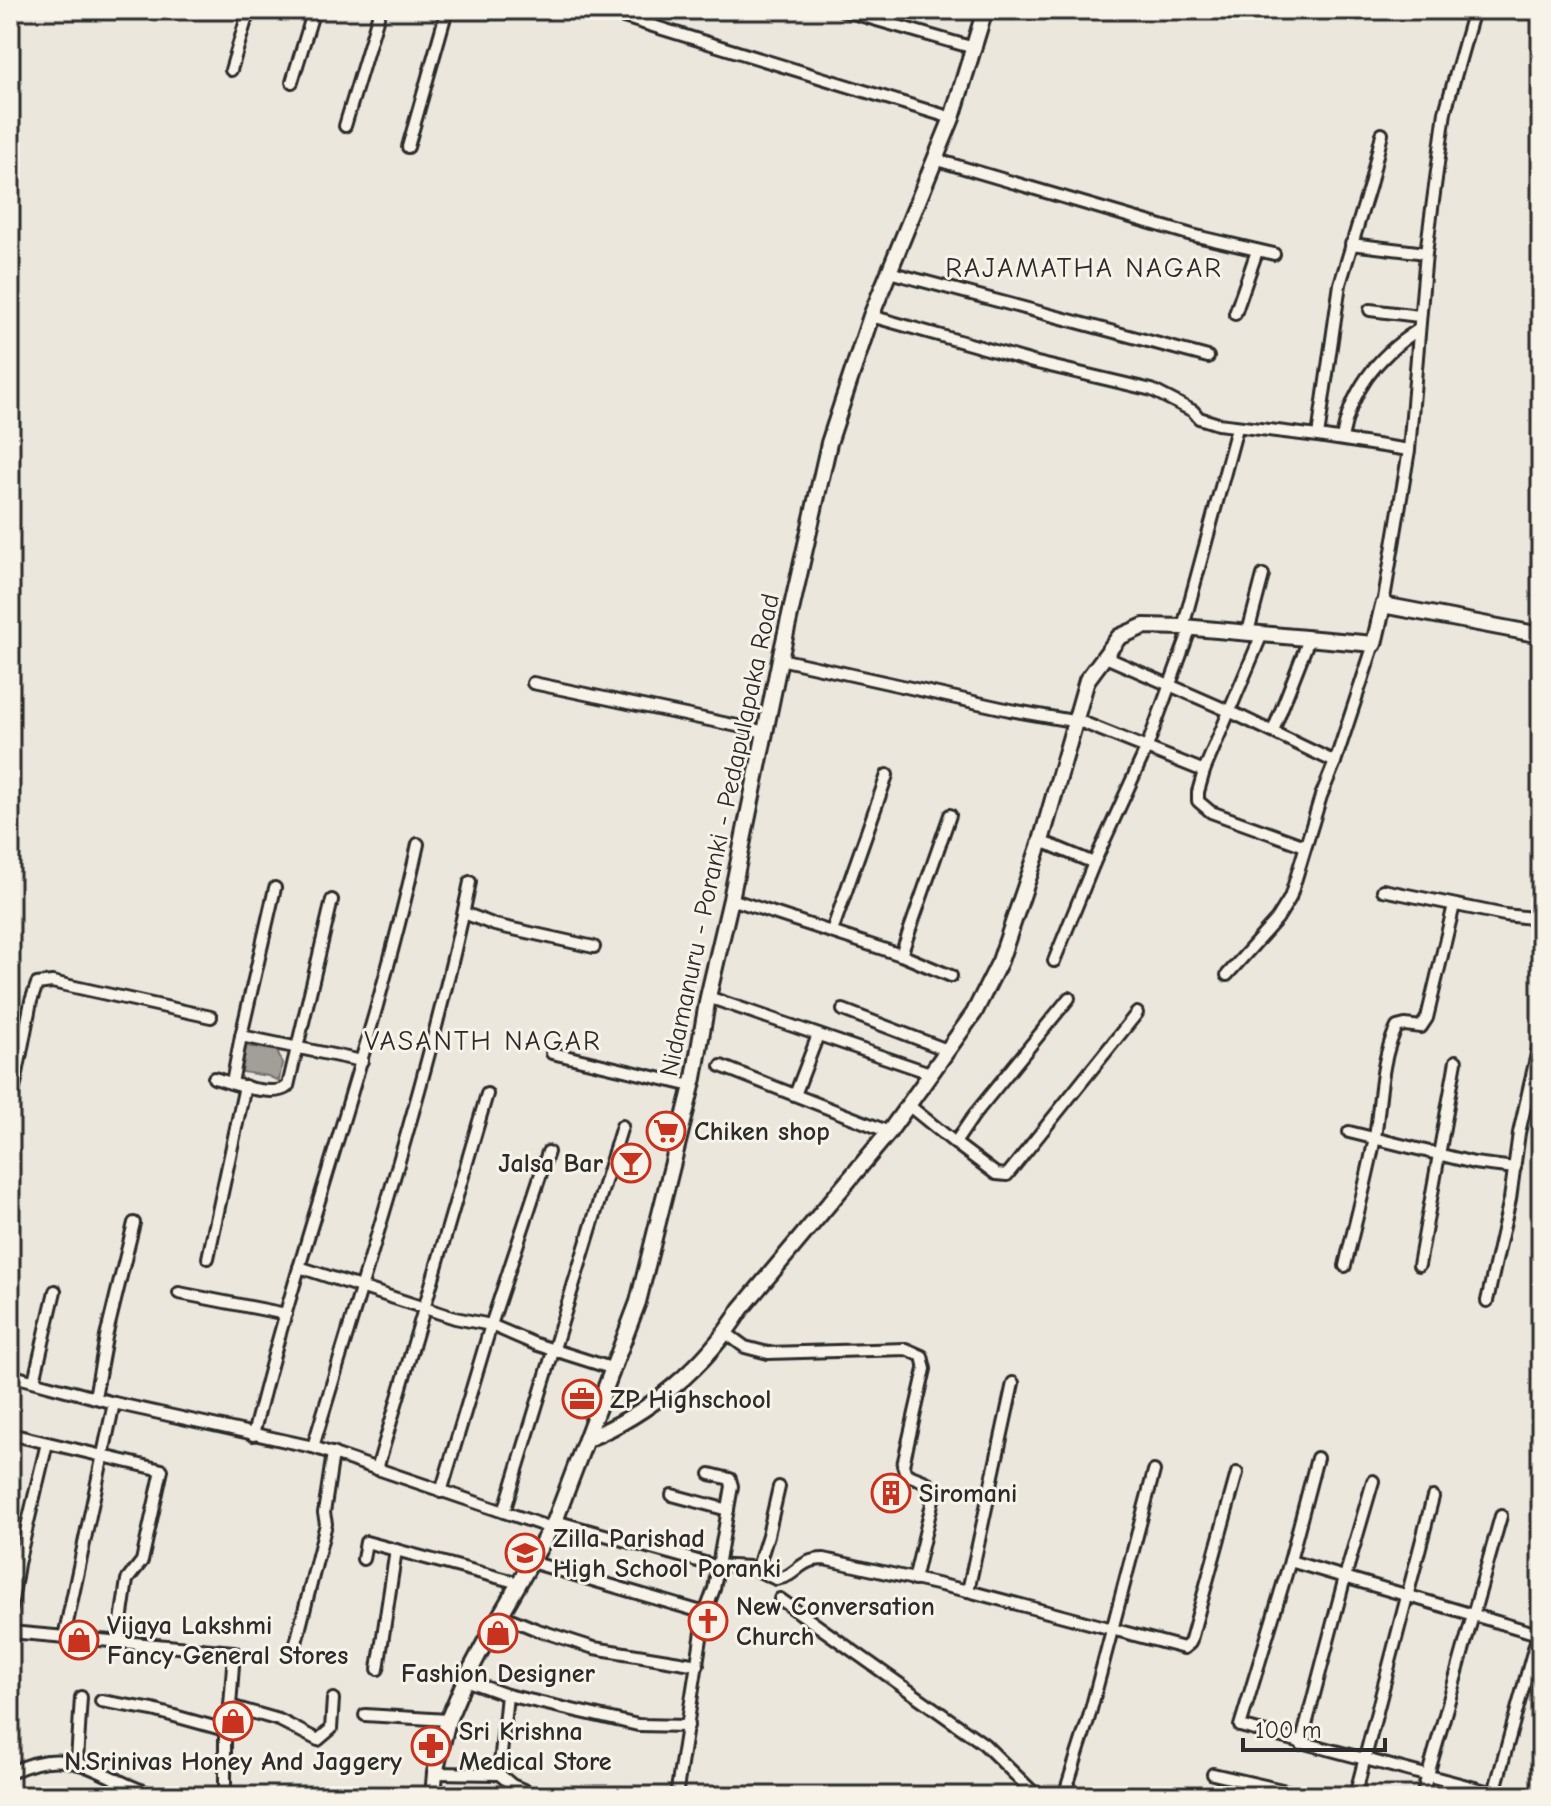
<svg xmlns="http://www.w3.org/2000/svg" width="1551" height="1806" viewBox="0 0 1551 1806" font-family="'Comic Neue',sans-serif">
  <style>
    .water { fill: #a29f98; stroke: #72716c; stroke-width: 2 }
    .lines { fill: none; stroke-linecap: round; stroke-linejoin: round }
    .street-casing { stroke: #2b2b2b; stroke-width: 16 }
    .secondary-casing { stroke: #2b2b2b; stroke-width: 20 }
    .street { stroke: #f7f3e8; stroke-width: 10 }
    .secondary { stroke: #f7f3e8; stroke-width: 14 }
    .labels { text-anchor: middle; stroke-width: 6; stroke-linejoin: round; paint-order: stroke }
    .street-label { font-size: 26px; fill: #2b2b2b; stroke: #f7f3e8 }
    .poi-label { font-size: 26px; font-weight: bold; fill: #2b2b2b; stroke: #f7f3e8; text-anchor: start }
    .neighbourhood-label { font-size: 28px; letter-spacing: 2px; fill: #2b2b2b; stroke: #f7f3e8 }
  </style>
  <rect width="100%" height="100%" fill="#ebe7dd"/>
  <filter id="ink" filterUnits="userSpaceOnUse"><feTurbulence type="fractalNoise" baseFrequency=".0125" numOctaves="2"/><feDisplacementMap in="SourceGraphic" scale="16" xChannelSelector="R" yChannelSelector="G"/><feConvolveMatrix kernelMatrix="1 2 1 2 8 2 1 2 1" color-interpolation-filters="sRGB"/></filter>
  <g filter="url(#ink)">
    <path class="water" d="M246 1046 277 1051 282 1063 279 1081 268 1076 242 1072Z"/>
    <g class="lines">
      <g class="street-casing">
        <g id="street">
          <path d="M601 10 952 118"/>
          <path d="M842 10 974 48"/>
          <path d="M231 70 249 10"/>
          <path d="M292 82 314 10"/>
          <path d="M345 126 380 10"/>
          <path d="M408 147 447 10"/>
          <path d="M937 160 1192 235 1274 254"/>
          <path d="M1351 244 1426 253"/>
          <path d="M889 272 1208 357"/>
          <path d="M1370 310 1419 316"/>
          <path d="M1235 314 1257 251"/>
          <path d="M871 316 1033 362 1152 390 1193 411 1199 418 1218 424 1318 436 1409 450 1383 605"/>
          <path d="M1318 436 1340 284 1370 185 1382 134"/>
          <path d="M1342 439C1350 392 1377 356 1418 330"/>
          <path d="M1409 450 1426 253 1445 112 1474 10"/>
          <path d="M1183 627 1237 428"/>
          <path d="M1248 632 1263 575"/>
          <path d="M1262 634 1204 771 1198 792V801L1211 812 1305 846"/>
          <path d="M1103 656 1231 712 1335 762"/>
          <path d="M780 659 1010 710 1084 723 1204 771"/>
          <path d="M533 683 766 732"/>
          <path d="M1273 731 1309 639"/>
          <path d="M1041 841 1094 863"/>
          <path d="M1383 890 1505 915 1541 919"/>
          <path d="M731 899 901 955 951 976"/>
          <path d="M464 913 495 925 594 947"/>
          <path d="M832 931 887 775"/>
          <path d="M901 955 950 815"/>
          <path d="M1054 961 1094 863 1147 747 1191 627"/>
          <path d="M1227 975 1277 919 1290 898 1321 796 1335 762 1374 644"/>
          <path d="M708 997 930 1073"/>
          <path d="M843 1010 947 1050"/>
          <path d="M241 1036 362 1061"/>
          <path d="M552 1053 692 1086"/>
          <path d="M721 1066 889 1132"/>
          <path d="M214 1078C232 1083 274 1099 288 1086L332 900"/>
          <path d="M232 1083 241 1036 275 888"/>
          <path d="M795 1095 818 1035"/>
          <path d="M907 1104 955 1143 974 1115 1069 998"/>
          <path d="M10 1110 31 1001 37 984 52 982 211 1017"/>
          <path d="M1349 1132 1474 1163 1515 1168"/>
          <path d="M955 1143 996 1174 1007 1175 1137 1013"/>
          <path d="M208 1258 245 1086"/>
          <path d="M1419 1265 1456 1061"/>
          <path d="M1345 1266C1355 1223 1367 1180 1375 1137 1381 1101 1380 1059 1397 1027L1405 1025 1421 1027 1427 1018 1454 905"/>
          <path d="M299 1267 455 1318 491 1325 535 1344 611 1368"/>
          <path d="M179 1293 286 1314"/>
          <path d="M1487 1301 1510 1199 1519 1133 1541 1036"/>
          <path d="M726 1333 745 1347 768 1353 906 1349 922 1356 925 1369 903 1465 906 1474 926 1482 935 1491 914 1580"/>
          <path d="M10 1375 114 1403 313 1447 551 1528"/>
          <path d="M34 1381 55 1291"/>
          <path d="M95 1397 106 1337 134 1223"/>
          <path d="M10 1434 162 1470 142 1561 127 1580 118 1642"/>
          <path d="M253 1435C302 1237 374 1044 418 844"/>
          <path d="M313 1447C369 1260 430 1074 470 882"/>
          <path d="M1317 1458 1290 1561 1240 1726 1505 1796"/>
          <path d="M377 1469 487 1094"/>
          <path d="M441 1492 491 1325 548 1152"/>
          <path d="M672 1495 728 1510"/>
          <path d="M504 1512 622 1126"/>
          <path d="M555 1521 712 1565 750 1567 776 1579C797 1577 798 1559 824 1559L968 1591 1184 1648 1190 1643 1237 1473"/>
          <path d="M363 1559 366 1542 519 1583"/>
          <path d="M1290 1561 1538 1634 1541 1621"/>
          <path d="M531 1562 705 1613 676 1796"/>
          <path d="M757 1570 768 1535 779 1487"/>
          <path d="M968 1591 1013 1383"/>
          <path d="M780 1599 984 1744 1037 1796"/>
          <path d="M705 1613 714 1589 732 1486 730 1479 710 1474"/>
          <path d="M10 1614 18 1564 47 1443"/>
          <path d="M501 1615 535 1629 594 1648 698 1665"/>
          <path d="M10 1632 234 1652 230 1706 225 1730V1796"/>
          <path d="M64 1637 114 1403"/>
          <path d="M296 1643 326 1524 324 1513 333 1453"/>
          <path d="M378 1669 396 1550"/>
          <path d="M465 1680 507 1695 638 1725 688 1726"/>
          <path d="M101 1701 153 1710 225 1730"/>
          <path d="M230 1706 279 1720 318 1740 331 1729 333 1699"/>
          <path d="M365 1715 448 1720"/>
          <path d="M1301 1744 1345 1577 1373 1481"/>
          <path d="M77 1761 81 1697"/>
          <path d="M10 1773C74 1740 102 1781 158 1796"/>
          <path d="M435 1773 499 1774 512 1785 538 1796"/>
          <path d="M499 1774 507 1695"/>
          <path d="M1213 1774 1295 1793 1294 1796"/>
          <path d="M1494 1793 1538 1634 1541 1635"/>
          <path d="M115 1796 117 1779"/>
          <path d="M1064 1796 1089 1717 1154 1471"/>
          <path d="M1355 1796 1433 1497"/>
          <path d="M1422 1796 1501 1516"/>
        </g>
      </g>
      <g class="secondary-casing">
        <g id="secondary">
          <path d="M587 1439C649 1414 706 1366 741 1309L889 1132 974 1013 1000 961 1041 841 1087 680 1119 637 1144 626 1183 627 1374 644 1383 605 1541 635"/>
          <path d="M433 1796 435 1773 448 1720 465 1680 490 1633 555 1521 638 1302 694 1078 708 997 731 899 780 659 829 443 871 316 952 118 985 10"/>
        </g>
      </g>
      <use href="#street" class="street"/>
      <use href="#secondary" class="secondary"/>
    </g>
  </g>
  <defs>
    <g id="supermarket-ring" transform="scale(2)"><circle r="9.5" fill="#f7f3e8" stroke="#c8321e" stroke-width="1.5"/><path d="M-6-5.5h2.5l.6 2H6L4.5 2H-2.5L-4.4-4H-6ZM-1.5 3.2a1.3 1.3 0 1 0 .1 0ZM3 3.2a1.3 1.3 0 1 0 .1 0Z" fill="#c8321e"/></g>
    <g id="bar-ring" transform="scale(2)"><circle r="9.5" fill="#f7f3e8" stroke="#c8321e" stroke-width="1.5"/><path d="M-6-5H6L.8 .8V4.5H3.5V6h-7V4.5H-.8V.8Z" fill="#c8321e"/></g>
    <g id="office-ring" transform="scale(2)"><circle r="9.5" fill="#f7f3e8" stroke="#c8321e" stroke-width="1.5"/><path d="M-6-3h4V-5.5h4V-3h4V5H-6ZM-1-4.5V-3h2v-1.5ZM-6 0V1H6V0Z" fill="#c8321e"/></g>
    <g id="building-ring" transform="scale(2)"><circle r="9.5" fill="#f7f3e8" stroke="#c8321e" stroke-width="1.5"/><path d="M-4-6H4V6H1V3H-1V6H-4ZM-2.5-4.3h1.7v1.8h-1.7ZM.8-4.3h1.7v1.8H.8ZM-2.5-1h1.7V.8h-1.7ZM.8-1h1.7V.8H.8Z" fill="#c8321e"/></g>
    <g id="school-ring" transform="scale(2)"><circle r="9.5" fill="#f7f3e8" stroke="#c8321e" stroke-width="1.5"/><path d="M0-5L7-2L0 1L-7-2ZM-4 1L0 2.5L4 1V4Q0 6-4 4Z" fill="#c8321e"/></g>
    <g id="church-ring" transform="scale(2)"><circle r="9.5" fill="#f7f3e8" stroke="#c8321e" stroke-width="1.5"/><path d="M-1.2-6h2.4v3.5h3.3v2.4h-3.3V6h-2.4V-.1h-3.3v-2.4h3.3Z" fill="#c8321e"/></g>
    <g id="shop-ring" transform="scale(2)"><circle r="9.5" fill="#f7f3e8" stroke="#c8321e" stroke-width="1.5"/><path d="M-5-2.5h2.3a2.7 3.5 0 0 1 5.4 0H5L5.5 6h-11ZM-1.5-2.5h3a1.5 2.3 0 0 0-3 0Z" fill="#c8321e"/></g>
    <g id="pharmacy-ring" transform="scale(2)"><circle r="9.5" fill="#f7f3e8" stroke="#c8321e" stroke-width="1.5"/><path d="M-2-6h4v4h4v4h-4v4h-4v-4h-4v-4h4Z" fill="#c8321e"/></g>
  </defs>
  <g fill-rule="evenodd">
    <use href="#supermarket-ring" x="666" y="1131"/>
    <use href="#bar-ring" x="631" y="1163"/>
    <use href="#office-ring" x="582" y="1399"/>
    <use href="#building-ring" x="891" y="1493"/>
    <use href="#school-ring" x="525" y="1553"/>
    <use href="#church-ring" x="708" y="1621"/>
    <use href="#shop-ring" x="498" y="1633"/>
    <use href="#shop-ring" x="79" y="1640"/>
    <use href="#shop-ring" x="233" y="1721"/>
    <use href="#pharmacy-ring" x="431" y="1746"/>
  </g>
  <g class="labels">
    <g class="street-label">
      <text transform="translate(719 835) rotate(-78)" y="9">Nidamanuru - Poranki - Pedapulapaka Road</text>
    </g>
    <g class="poi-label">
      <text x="694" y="1140">Chiken shop</text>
      <text x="603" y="1172" text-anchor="end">Jalsa Bar</text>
      <text x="610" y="1408">ZP Highschool</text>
      <text x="919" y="1502">Siromani</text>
      <text x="553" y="1547">Zilla Parishad<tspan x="553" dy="30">High School Poranki</tspan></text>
      <text x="736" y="1615">New Conversation<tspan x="736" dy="30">Church</tspan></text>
      <text x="107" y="1634">Vijaya Lakshmi<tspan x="107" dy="30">Fancy General Stores</tspan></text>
      <text x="498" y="1682" text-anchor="middle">Fashion Designer</text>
      <text x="459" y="1740">Sri Krishna<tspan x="459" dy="30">Medical Store</tspan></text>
      <text x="233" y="1770" text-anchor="middle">N.Srinivas Honey And Jaggery</text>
    </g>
    <g class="neighbourhood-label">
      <text x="1084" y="277">RAJAMATHA NAGAR</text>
      <text x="483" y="1050">VASANTH NAGAR</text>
    </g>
  </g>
  <rect width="1551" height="1806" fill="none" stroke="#f7f3e8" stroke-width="40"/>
  <rect x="20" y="20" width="1511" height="1766" fill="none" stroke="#2b2b2b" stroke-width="3" filter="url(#ink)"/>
  <path d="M1243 1738v12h142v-12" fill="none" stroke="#2b2b2b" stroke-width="4"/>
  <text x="1255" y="1738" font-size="24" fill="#2b2b2b" stroke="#f7f3e8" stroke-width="6" paint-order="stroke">100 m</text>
</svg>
